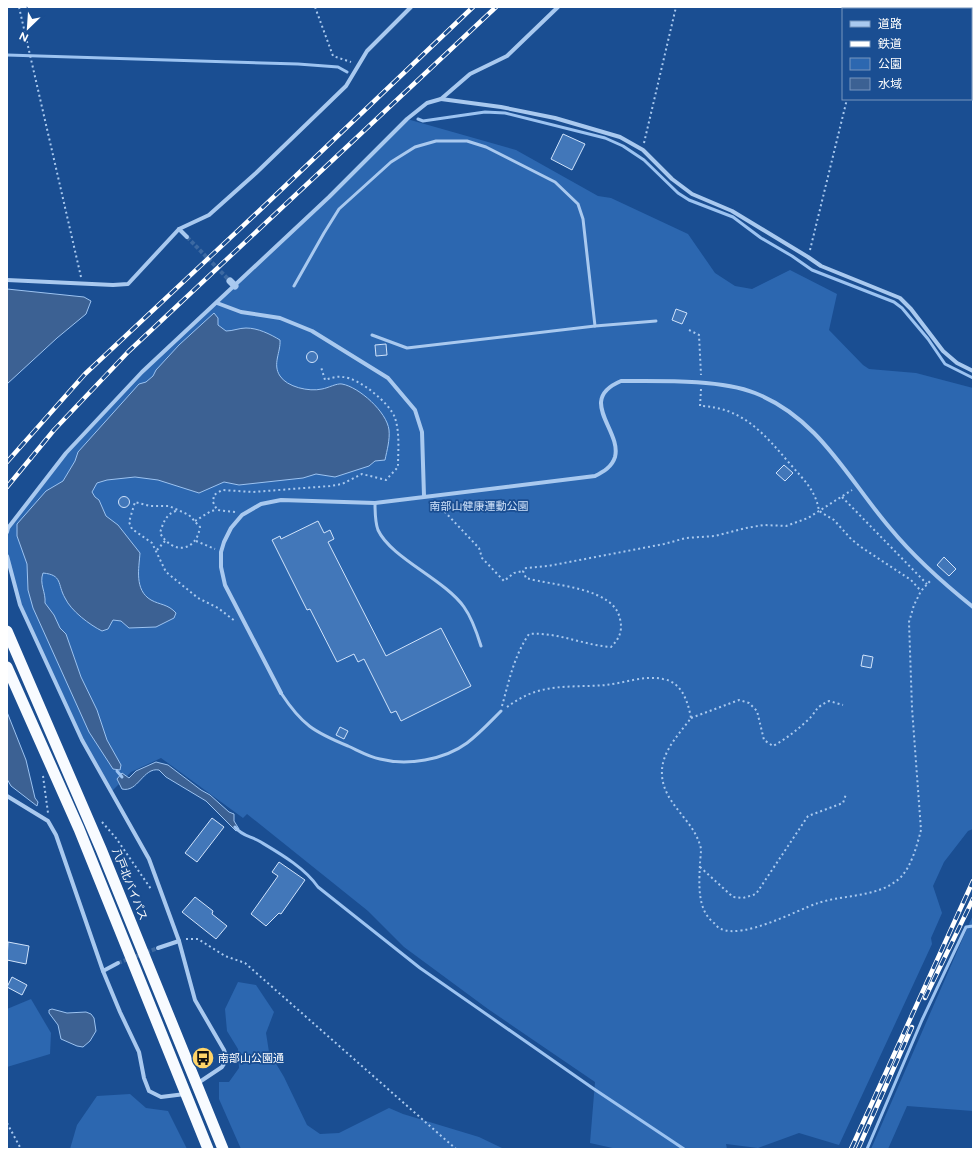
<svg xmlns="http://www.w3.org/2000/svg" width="980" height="1156" viewBox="0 0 980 1156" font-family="Figtree,'Noto Sans JP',sans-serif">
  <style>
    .green { fill: #2c67b0 }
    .water { fill: #3c6193; stroke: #9cc3f1 }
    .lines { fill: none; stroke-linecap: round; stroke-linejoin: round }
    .stream { stroke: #9cc3f1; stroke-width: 3 }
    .building { fill: #4277b9; stroke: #d0e3fb }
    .minor-tunnel { stroke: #3c69a2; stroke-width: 4; stroke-dasharray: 4 2; stroke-linecap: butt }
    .path { stroke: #a9c9ef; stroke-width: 2; stroke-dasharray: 2 3; stroke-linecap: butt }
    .service { stroke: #a9c9ef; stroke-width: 3 }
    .minor { stroke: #a9c9ef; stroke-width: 4 }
    .tertiary { stroke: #a9c9ef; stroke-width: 7 }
    .trunk { stroke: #f8fbff; stroke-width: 11 }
    .rail-casing { stroke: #fff; stroke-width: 4.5 }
    .rail { stroke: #1a4e92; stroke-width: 3; stroke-dasharray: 9; stroke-linecap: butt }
    .labels { text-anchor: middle; stroke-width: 3.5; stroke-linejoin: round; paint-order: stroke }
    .park-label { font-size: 11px; fill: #d0e3fb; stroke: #1a4e92 }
    .street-label { font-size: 11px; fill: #fff; stroke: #1a4e92 }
    .poi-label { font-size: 11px; fill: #fff; stroke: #1a4e92; text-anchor: start }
  </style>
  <rect width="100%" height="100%" fill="#1a4e92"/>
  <g class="green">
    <path d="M407 119 516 150 598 196 611 198 688 234 715 273 735 286 752 289 790 270 837 294 829 330 863 365 869 369 916 373 973 388V829L968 831 944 862 933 886 942 913 931 938 932 944 839 1145 799 1133 758 1148 726 1144 727 1149H617L590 1143 595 1082 488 1009 404 947 368 911 247 814 243 818 161 758 131 772 111 792 82 740 20 605 7 556V532L66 453 142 372 235 286Z"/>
    <path d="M973 915V1111L907 1106 888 1149H871Z"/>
    <path d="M238 982 256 985 274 1012 266 1033 269 1052 284 1077 307 1125 320 1134 339 1133 389 1108 403 1114 479 1137 504 1149H241L219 1099V1082H229L239 1068 238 1049 227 1031 225 1009Z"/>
    <path d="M31 999 51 1033 50 1054 7 1067V1009Z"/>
    <path d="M130 1094 146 1108 168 1111 187 1149H70L77 1125 97 1096Z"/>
  </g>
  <g class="water">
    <path d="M7 289 84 297 91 301 86 314 57 338 7 384Z"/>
    <path d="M214 313 218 318V325L226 331C233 331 239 328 246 328 258 328 270 334 280 340 281 352 272 364 280 376 287 387 309 392 322 389 328 388 337 383 342 384 359 387 387 412 389 430 390 440 387 450 385 460L375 461 369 466 335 477 316 474 303 478 239 485 224 482 199 493 158 480 135 477 107 480 97 483 92 492 95 497 99 500 106 516 118 525 140 553C139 568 134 590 151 600 160 605 168 604 176 613L174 618 156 627 129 628 121 621 113 620 108 629 102 631C90 625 71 611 65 598 57 584 63 575 43 573 39 584 46 592 45 603L54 615 60 628 66 634 81 677 97 710 107 740 121 765 120 770 113 769 89 732 33 608 28 590 27 564 17 536V524L46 491 63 481 75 461 78 452 139 384 146 382 153 376 156 370 179 345Z"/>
    <path d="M7 712 26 760 35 798 38 802 37 806 11 786 7 779Z"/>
    <path d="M156 762 168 765 201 790 210 795 229 812 234 814V821L239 829 236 831 206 801 166 777 159 770C143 767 138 793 122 789L117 779 122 773 129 778 136 771Z"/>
    <path d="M52 1009 67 1013 86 1012 91 1014 94 1018 96 1031 90 1041 83 1047 77 1046 61 1039 58 1025 49 1013V1010Z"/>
  </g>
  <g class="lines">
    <g class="stream">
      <path d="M7 55 298 64 338 67 347 72"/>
      <path d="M418 119 423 121 485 112 505 113 605 138 623 146 644 160 678 193 689 200 733 217 761 238 792 256 812 270 894 302 902 308 928 339 945 364 973 378"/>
      <path d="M117 771 122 777"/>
      <path d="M235 827C242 836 250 836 259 841 279 853 304 867 318 887L420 968 594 1089 684 1149"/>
      <path d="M867 1149 922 1020 966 927 973 926"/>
    </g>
  </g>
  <g class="building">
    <path d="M563 134 585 144 572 170 551 159Z"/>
    <path d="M676 309 687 313 682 324 672 320Z"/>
    <path d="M386 344 387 355 376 356 375 345Z"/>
    <circle cx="312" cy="357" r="5.5"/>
    <path d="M784 465 793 473 785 481 776 473Z"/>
    <circle cx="124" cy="502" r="5.5"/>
    <path d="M318 521 324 533 330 530 334 539 328 542 386 656 441 628 471 686 401 721 396 711 391 713 364 659 358 662 354 654 337 662 310 609 307 610 272 540 280 536 281 539Z"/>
    <path d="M944 557 956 569 949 576 937 565Z"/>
    <path d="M863 655 873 657 871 668 861 666Z"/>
    <path d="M340 727 348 731 344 739 336 735Z"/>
    <path d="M212 818 224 827 197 862 185 853Z"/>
    <path d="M279 862 305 880 281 914 279 913 266 926 251 914 278 876 272 872Z"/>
    <path d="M195 897 213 911 212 914 227 926 216 939 182 912Z"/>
    <path d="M8 942 29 946 26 964 7 960Z"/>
    <path d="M12 977 27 985 22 995 7 987Z"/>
  </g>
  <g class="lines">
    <g class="minor-tunnel">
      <path d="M187 237 230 281"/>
      <path d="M118 963 158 948"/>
    </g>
    <g class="path">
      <path d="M19 7 81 277"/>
      <path d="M315 7 333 56 351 62"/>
      <path d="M869 9V7"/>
      <path d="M644 143 676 7"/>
      <path d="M810 250 847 99"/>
      <path d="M689 330 699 335 701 375"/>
      <path d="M701 389 700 406C743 407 765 435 791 465 804 480 816 491 819 511L834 520 851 539 861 547 911 580 921 591"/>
      <path d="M842 497 927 584"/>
      <path d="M442 502 444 511 479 548 482 558 504 581 514 573 523 571"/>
      <path d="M176 511C166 514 163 523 160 533 172 554 196 553 200 527L189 515 169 506H150L135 502 129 522 132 529 152 543 166 572 198 598 218 608 235 621"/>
      <path d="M235 512 217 510 213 502 214 495 222 490 253 492 330 486 342 484 362 474 386 480 398 467C398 451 400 433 395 418 390 403 359 378 343 377 337 376 331 378 325 380L321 367"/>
      <path d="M195 521 211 511 217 510"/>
      <path d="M196 541 215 549"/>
      <path d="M157 550 165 541"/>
      <path d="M502 706C509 681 514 656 529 634 559 632 582 645 611 647 619 639 623 631 620 619 614 587 553 586 526 578L523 571 526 568 548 566 664 544 686 538 715 536 746 528 764 525 786 526 808 518 852 490"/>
      <path d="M507 707C518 699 529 693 542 690 562 685 585 687 606 685 624 683 645 675 663 679 682 682 688 702 691 718 680 733 663 750 662 770 660 803 695 819 701 849 701 854 700 860 700 864 699 884 697 910 714 923 716 925 718 928 721 929 744 939 795 911 818 903 845 894 879 898 901 877 912 865 917 845 921 830L912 708 909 622 914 605 921 591 931 580"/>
      <path d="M691 718 739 700 749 703 757 711 764 740 773 746C786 739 797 730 808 720 818 710 814 708 829 701L843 705"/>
      <path d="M43 776 48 813"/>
      <path d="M102 822 116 838 151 889"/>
      <path d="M700 867 733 897 743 898 756 894 808 816 843 803 846 794"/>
      <path d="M186 939H198L225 956 245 963 456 1149"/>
      <path d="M7 1123 21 1149"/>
    </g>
    <g class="service">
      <path d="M294 286 324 233 339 209 391 162 415 147 436 141H467L486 147 555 182 578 204 583 219 595 326"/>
      <path d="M372 335 407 348 595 326 656 321"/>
      <path d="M375 503C375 512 375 522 378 530 391 558 444 579 464 607 472 618 477 633 481 646"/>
      <path d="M281 693C302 725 314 732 348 746 359 751 369 757 380 759 407 766 444 760 467 743 480 733 490 722 501 711"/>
    </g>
    <g class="minor">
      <path d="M897 7 906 9"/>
      <path d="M971 25H973"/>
      <path d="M441 99 501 107 555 118 620 137 643 150 672 179 692 194 732 211 808 257 821 266 900 298 911 309 943 351 957 363 973 371"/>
      <path d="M179 229 187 237"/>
      <path d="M7 280 113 285 128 284 179 229 209 215 256 173 346 86 367 51 411 7"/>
      <path d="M217 303 241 312 280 318 312 331 388 378 415 410 422 432 424 496"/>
      <path d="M7 532 8 528 66 453 142 372 329 197 407 119 427 103 441 99 470 74 507 56 558 7"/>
      <path d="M7 556 20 605 82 740 149 859 179 941 195 1000 224 1050 227 1059 222 1067 198 1083"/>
      <path d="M281 693 225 585 221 567V552L224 542 231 528 242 515 261 504 281 500 375 503 595 476C603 472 612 467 615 457 622 430 576 400 621 381 659 381 720 379 755 393 819 418 848 479 890 528 914 557 943 583 973 607"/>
      <path d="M7 796 48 821 56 835 103 971 120 1012 139 1052 144 1078 149 1091 161 1097 185 1094"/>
      <path d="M158 948 179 941"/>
      <path d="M103 971 118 963"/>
    </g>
    <path class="tertiary" d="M230 281 235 286"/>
    <g class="trunk">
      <path d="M7 631 101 849 223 1149"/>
      <path d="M7 667 79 829 208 1149"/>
    </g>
    <g class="rail-casing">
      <g id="rail">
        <path d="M7 462 85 374 261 209 473 7"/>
        <path d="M7 487 54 430 129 351 496 7"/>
        <path d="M925 998 973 899"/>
        <path d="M851 1149 973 881"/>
        <path d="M858 1149 912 1027"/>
      </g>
    </g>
    <use href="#rail" class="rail"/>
  </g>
  <defs>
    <g id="bus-disc" transform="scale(1.15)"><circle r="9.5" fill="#ffd468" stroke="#1a4e92"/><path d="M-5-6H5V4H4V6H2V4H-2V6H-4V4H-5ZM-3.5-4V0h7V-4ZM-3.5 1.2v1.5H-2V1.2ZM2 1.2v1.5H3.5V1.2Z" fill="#111"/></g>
  </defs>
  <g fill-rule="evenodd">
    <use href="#bus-disc" x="203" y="1058"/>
  </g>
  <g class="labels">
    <g class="park-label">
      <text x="479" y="510">南部山健康運動公園</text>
    </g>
    <g class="street-label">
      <text transform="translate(130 884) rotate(68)" y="4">八戸北バイパス</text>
    </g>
    <g class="poi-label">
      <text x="218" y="1062">南部山公園通</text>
    </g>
  </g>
  <rect width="980" height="1156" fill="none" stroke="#ffffff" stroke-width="16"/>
  <rect x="842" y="8" width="130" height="92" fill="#1a4e92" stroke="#7695be"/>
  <rect x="850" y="21" width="20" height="6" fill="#a9c9ef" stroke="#7695be"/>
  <text x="878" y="28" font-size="12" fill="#ffffff">道路</text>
  <rect x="850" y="41" width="20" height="6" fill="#ffffff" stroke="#7695be"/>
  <text x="878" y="48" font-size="12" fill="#ffffff">鉄道</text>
  <rect x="850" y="58" width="20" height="12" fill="#2c67b0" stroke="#7695be"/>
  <text x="878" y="68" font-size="12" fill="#ffffff">公園</text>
  <rect x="850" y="78" width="20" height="12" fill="#3c6193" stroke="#7695be"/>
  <text x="878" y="88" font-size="12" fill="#ffffff">水域</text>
  <g transform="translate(28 28) rotate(205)" stroke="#1a4e92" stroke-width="3" paint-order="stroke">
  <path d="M0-3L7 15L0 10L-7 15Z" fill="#ffffff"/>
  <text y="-6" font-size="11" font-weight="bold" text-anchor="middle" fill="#ffffff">N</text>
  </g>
</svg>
